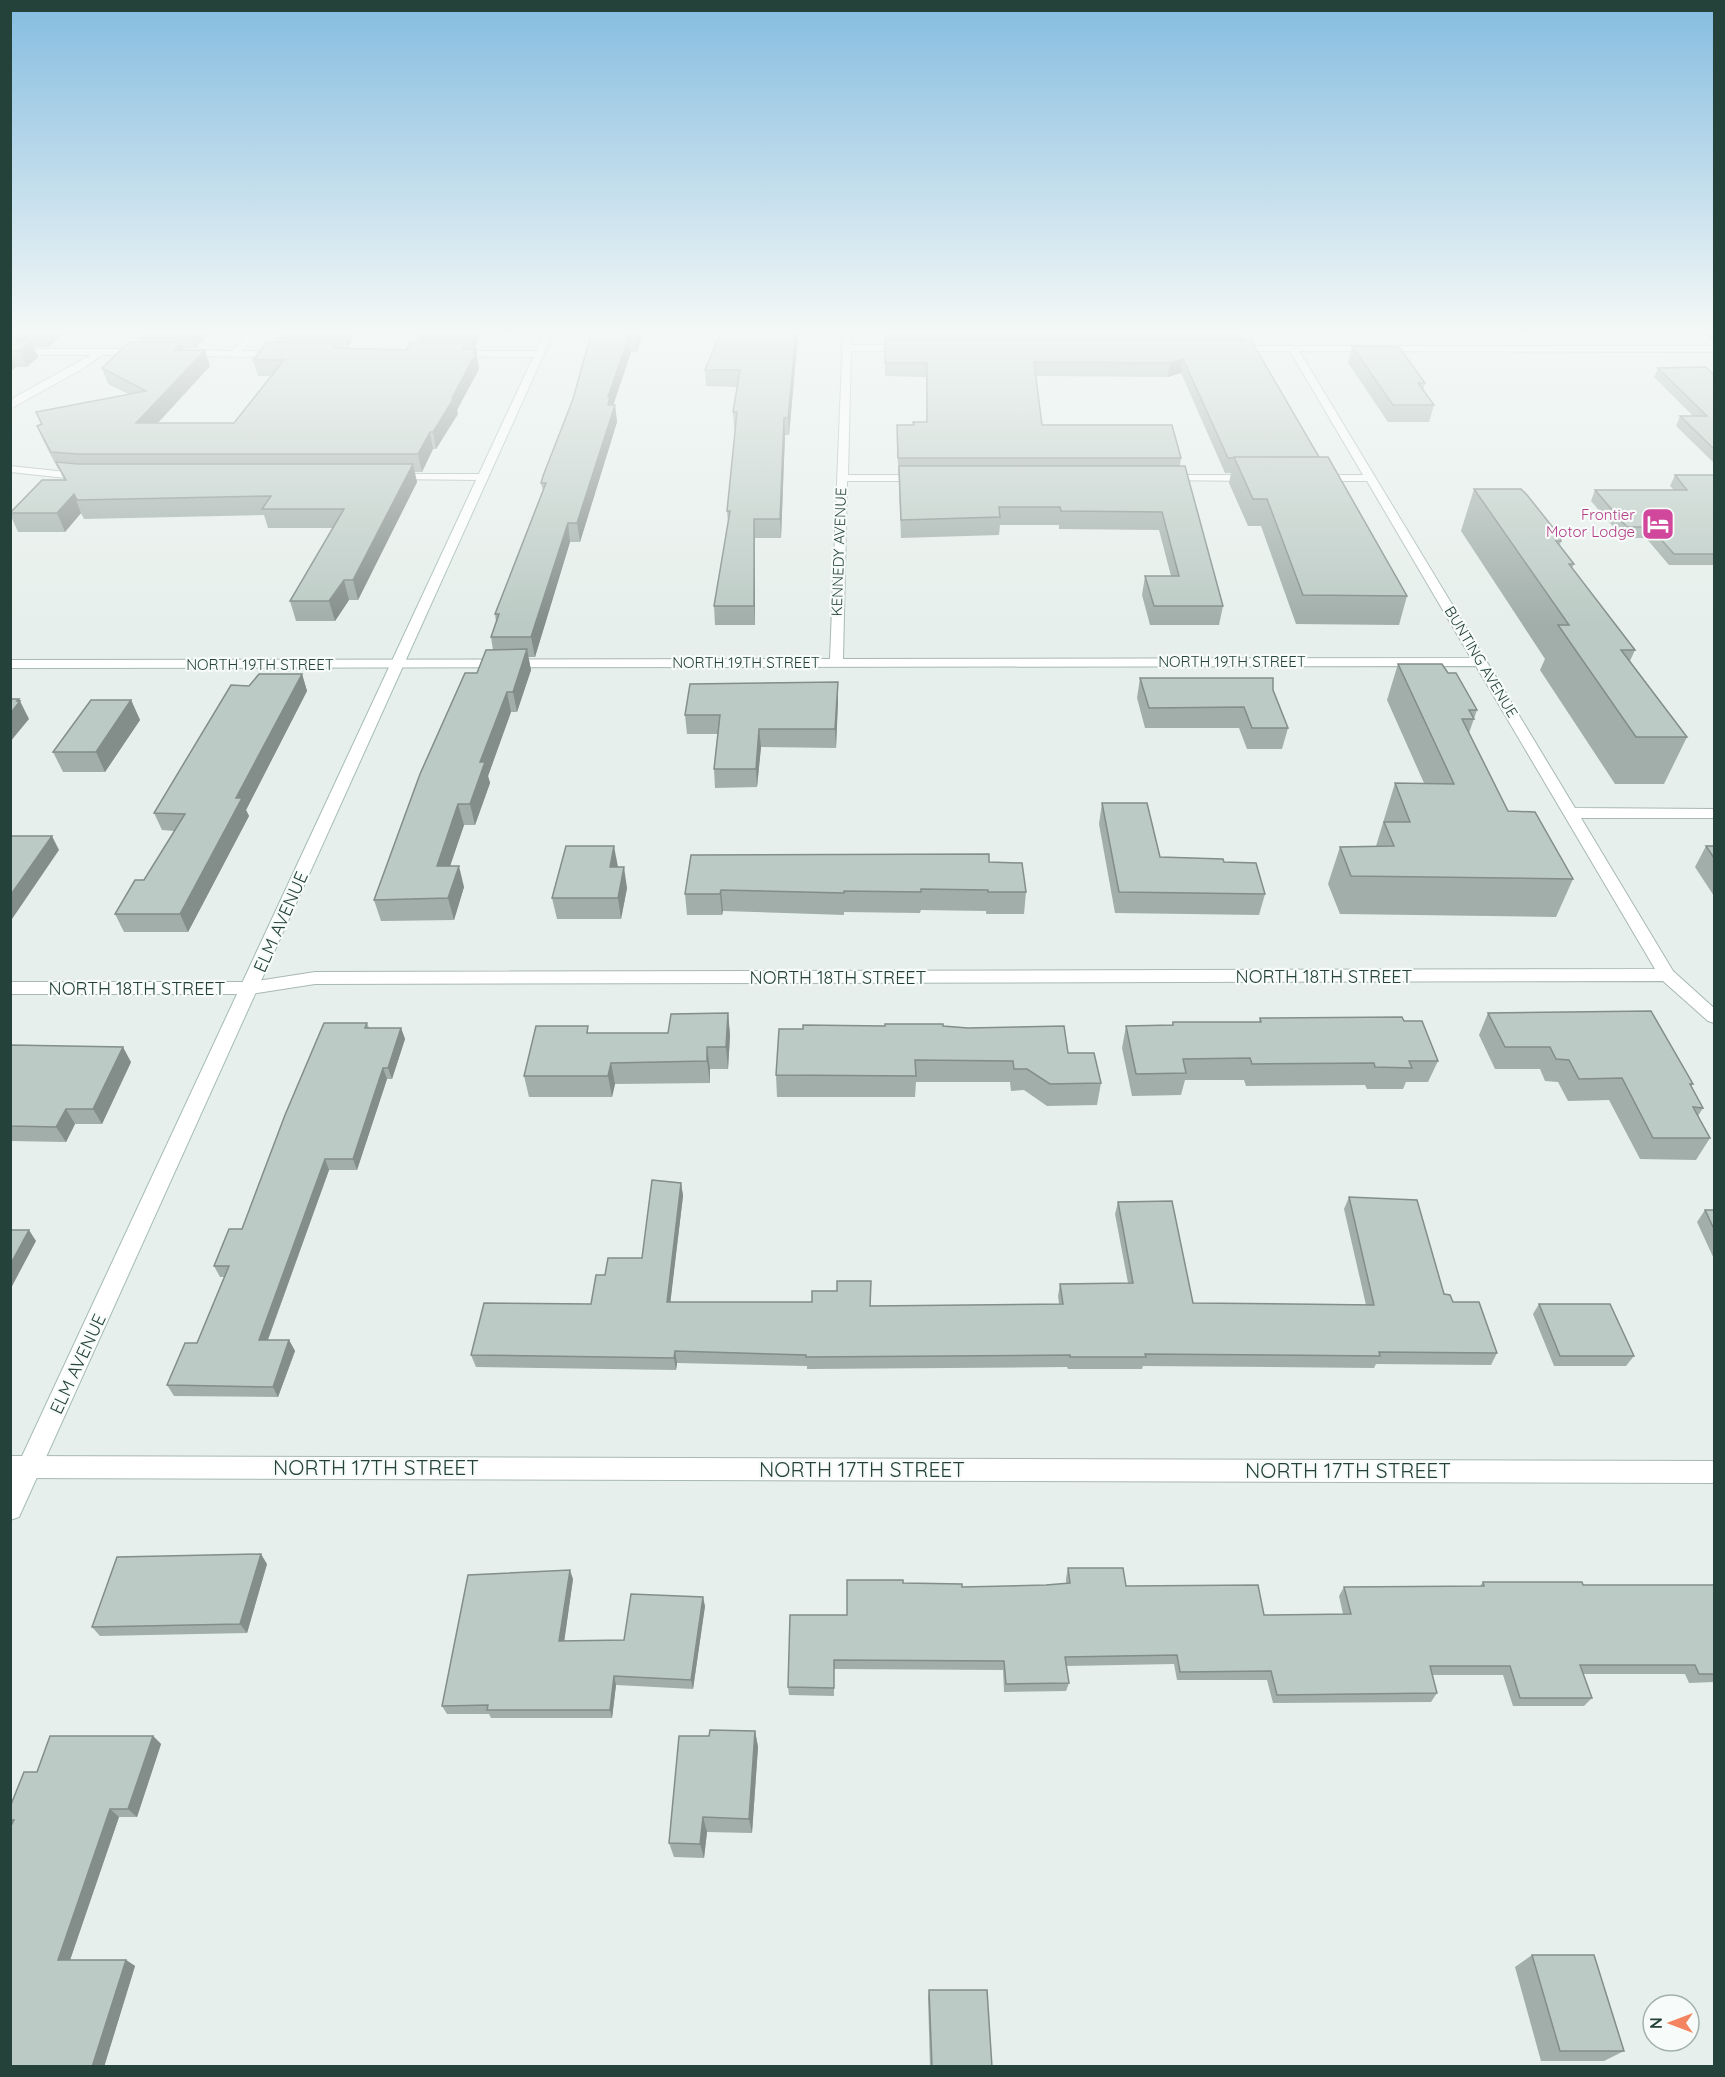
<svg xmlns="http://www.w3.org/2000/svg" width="1725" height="2077" viewBox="0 0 1725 2077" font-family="Quicksand,sans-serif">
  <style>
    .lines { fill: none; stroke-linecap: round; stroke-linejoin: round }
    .street-casing { stroke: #a8b8b2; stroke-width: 2 }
    .secondary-casing { stroke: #a4bbb3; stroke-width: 2 }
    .primary-casing { stroke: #c2cac8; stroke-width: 2 }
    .street { fill: #fff; fill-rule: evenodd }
    .secondary { fill: #fff; fill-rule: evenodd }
    .primary { fill: #6aa596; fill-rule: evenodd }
    .wall { fill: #a1aea9 }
    .shaded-wall { fill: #838d89 }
    .building { fill: #bbcac4; stroke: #838d89; stroke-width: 1.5 }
    .labels { text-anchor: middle; stroke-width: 4.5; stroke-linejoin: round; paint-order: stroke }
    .far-hotel-label { font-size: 15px; fill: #b23c85; stroke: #f7fbf9; text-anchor: end }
    .far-street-label { font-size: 15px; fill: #24423a; stroke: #f7fbf9 }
    .street-label { font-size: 18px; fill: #24423a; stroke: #f7fbf9 }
    .near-street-label { font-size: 21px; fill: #24423a; stroke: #f7fbf9 }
  </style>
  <rect width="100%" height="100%" fill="#e6efeb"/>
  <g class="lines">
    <g class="street-casing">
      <g id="street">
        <path d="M247 334H256L242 351H283L288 354 283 357 182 356 177 353 182 350 232 351Z"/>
        <path d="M843 334H851V345H909L914 348 909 351H851L848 475H922L927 478 922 481H847L843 659 1471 658 1367 481H1315L1310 478 1315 475H1363L1290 351H1230L1227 350V346H1714V352L1299 351 1575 808 1714 809V818H1581L1673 971 1714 1008V1023L1708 1021 1663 981 315 984 251 994H10V982H251L315 972 1655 969 1476 666 10 668V660L830 659Z"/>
        <path d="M10 349H142L147 352 142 355H102L82 369 10 409V401L17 396 91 355H10Z"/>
        <path d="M452 351H540L545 354 540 357 449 356V352Z"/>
        <path d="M10 466 85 474 90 477 85 480 10 472Z"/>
        <path d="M392 474H483L488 477 483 480 388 479 387 477Z"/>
        <path d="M1165 475H1255L1260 478 1255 481 1161 480 1160 478Z"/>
        <path d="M10 1456 1714 1461V1483L10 1478Z"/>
      </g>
    </g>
    <g class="secondary-casing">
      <path id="secondary" d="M544 334H553L19 1517 10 1520V1482Z"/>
    </g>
    <g class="primary-casing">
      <path id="primary" d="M1706 334H1714V341Z"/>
    </g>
    <use href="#street" class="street"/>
    <use href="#secondary" class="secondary"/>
    <use href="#primary" class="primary"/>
  </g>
  <g class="wall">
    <path d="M10 334H62L49 347H34L38 357 27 367H16L10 372Z"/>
    <path d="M140 334H208L196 348H183L184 350 210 366 158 423H234L271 376H258L253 360 278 342 276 334H356L347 348H338L406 350 418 343 416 334H481L474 349H476L479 369 457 410 458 414 436 449H433L422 472H414L417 482 358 600H349L335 621H296L290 601 333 528H268L264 515 84 519 81 513 65 532H18L10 514V512L64 480 59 469H58L44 442 37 426 41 425 36 412 128 394 108 384 102 368 142 342Z"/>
    <path d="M591 334H643L637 352H631L613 405H615L617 422 580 542H570L535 657H528L531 670 517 712H511L488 776 490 783 475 825H464L450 866 464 887 454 920 381 921 374 900 477 673 493 650 491 637 496 622 495 614 543 491 541 483 573 399Z"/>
    <path d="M798 334 789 435H785L781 538H755V625H715L714 606 728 523 727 511 735 429H734L733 412 737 387 706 386 705 370Z"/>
    <path d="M883 334H1244L1243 340 1319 457 1407 596 1399 625 1296 624 1261 526H1248L1229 483 1231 473H1225L1181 373 1168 377 1036 376 1042 425 1181 458 1180 466 1223 606 1219 625H1150L1142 595 1145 576H1171L1159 530 1059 529V525H1000L999 535 901 538 897 440V425H913L927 422 926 377 885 376V343Z"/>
    <path d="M1352 346 1425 383 1423 390 1434 405 1429 422H1388L1348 363Z"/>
    <path d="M1658 368 1714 375V463L1676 426 1680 416H1693L1654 377Z"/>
    <path d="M1675 475H1714V565H1669L1646 538H1623L1591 501 1595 490H1674L1670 486Z"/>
    <path d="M1474 489 1561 541 1560 545 1574 564 1572 568 1635 650 1630 661 1687 737 1664 784H1615L1540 670 1545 659 1461 531Z"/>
    <path d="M1398 664 1448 673 1477 710 1469 733 1508 811 1573 879 1556 917 1340 914 1328 884 1340 847 1376 846 1395 783H1424L1387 700Z"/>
    <path d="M302 674 307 691 246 810 249 816 188 932H124L115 914 144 880 174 831 162 830 154 813 249 686Z"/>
    <path d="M1140 678 1273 690 1288 728 1282 749H1247L1239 728H1145L1137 698Z"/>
    <path d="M838 682V701L836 748 761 747 757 787 715 788 714 769 718 734H687L685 715Z"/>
    <path d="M131 700 140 720 105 772H63L53 752Z"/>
    <path d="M1102 803 1160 857 1265 894 1259 915 1115 913 1099 824Z"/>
    <path d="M1706 846H1714V896L1695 867Z"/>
    <path d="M989 862 1026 892 1024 914H986V911L921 910 920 913 844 912V915L723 911 722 915H687L685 894Z"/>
    <path d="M618 867 627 888 621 919H557L552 898Z"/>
    <path d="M728 1013 730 1035 728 1069H710V1083L615 1084 612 1097H529L524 1076 590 1033H668Z"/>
    <path d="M1488 1013 1693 1084 1691 1086 1703 1108 1698 1116 1710 1138 1696 1160 1640 1159 1609 1100 1568 1101 1558 1082 1545 1081 1540 1069H1495L1479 1035Z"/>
    <path d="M1260 1018 1404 1021 1438 1061 1428 1082H1406L1403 1089H1367L1365 1085 1246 1086 1244 1080H1185L1181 1095 1132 1096 1122 1048 1126 1026 1172 1025 1173 1022H1259Z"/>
    <path d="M367 1023 369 1028H401L405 1039 392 1079H387L357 1170H329L268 1340H289L295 1351 278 1397 174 1396 167 1385 197 1343 224 1277H220L214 1266 242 1229Z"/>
    <path d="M803 1029 1068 1053 1101 1083 1097 1105 1047 1106 1024 1090 1011 1091 1010 1082H916L915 1097H777L776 1075Z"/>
    <path d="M10 1045 131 1062 102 1124H75L66 1142 10 1141Z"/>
    <path d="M681 1183 683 1196 670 1302 870 1306 1059 1304 1058 1296 1060 1284 1128 1283 1115 1214 1118 1202 1193 1303 1366 1305 1344 1209 1349 1197 1453 1302 1497 1353 1491 1365 1376 1364 1374 1368 1143 1366 1142 1369H1068L1067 1367 807 1369V1366L677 1363 676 1370 476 1367 471 1355 591 1304 605 1275 642 1258Z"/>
    <path d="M1705 1210H1714V1259L1697 1222Z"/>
    <path d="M1539 1304 1634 1356 1626 1366H1554L1533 1314Z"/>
    <path d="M267 1564 247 1633 100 1636 92 1627Z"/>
    <path d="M1068 1568 1126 1586 1264 1615 1343 1614 1339 1596 1344 1587 1480 1586 1483 1582 1583 1585H1714V1682L1689 1683 1685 1674H1583L1592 1698 1584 1706H1513L1503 1675H1432L1437 1693 1431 1702 1273 1703 1267 1680H1177L1174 1664 1066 1666 1069 1683 1066 1691 1004 1692 1003 1670 834 1669V1696L789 1695 788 1687 847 1615 903 1583 962 1587 1046 1585 1066 1584V1578Z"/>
    <path d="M573 1579 564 1641 624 1640 705 1606 693 1689 616 1685 612 1718H491L489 1714H447L442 1706Z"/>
    <path d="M755 1731 758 1747 752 1833 707 1832 704 1858 674 1857 669 1843 709 1736Z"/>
    <path d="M153 1736 161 1744 137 1817H119L70 1960H126L135 1966 104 2067 12 1824 10 1823V1807L37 1772Z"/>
    <path d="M1532 1955 1624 2051 1604 2061H1541L1515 1967Z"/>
    <path d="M929 1990 992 2067H930L928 1997Z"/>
  </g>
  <g class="shaded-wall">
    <path d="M44 334H62L49 347Z"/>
    <path d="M191 334H208L196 348Z"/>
    <path d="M344 334H356L347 348Z"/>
    <path d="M471 334H481L474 349Z"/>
    <path d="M636 334H643L637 352 635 336Z"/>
    <path d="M796 334H798L789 435 788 418Z"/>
    <path d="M629 336 631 352 612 409 615 405 617 422 580 542 577 523 608 405V397Z"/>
    <path d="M31 341 38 357 27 367 20 351Z"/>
    <path d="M181 342 186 358 174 350Z"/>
    <path d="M476 349 479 369 457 410 458 414 436 449 433 432 452 398Z"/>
    <path d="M205 350 210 366 142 440 136 423Z"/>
    <path d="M10 354 16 367 10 372Z"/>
    <path d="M1183 359 1181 373 1168 377 1170 363Z"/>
    <path d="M784 418 785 435 781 538 780 519Z"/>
    <path d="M430 432 433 449 422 472 418 454Z"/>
    <path d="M413 464 417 482 358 600 353 580Z"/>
    <path d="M74 494 81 513 65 532 57 513Z"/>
    <path d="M754 519 755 538V625L754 606Z"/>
    <path d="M568 523 570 542 535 657 531 637Z"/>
    <path d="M344 580 349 600 335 621 329 601Z"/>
    <path d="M527 649 531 670 517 712 513 692Z"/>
    <path d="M302 674 307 691 246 810 249 816 188 932 180 914 236 798Z"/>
    <path d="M838 682V701L836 748 835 729Z"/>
    <path d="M507 692 511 712 488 776 490 783 475 825 470 804 480 762Z"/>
    <path d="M19 699 29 719 10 742V714Z"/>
    <path d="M131 700 140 720 105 772 96 752Z"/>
    <path d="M759 729 761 747 757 787 756 769Z"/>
    <path d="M458 804 464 825 443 887 437 866Z"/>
    <path d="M52 836 59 850 10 922V896Z"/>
    <path d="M614 846 618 867H610Z"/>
    <path d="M459 866 464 887 454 920 448 898Z"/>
    <path d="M624 867 627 888 621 919 618 898Z"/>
    <path d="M721 890 723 911 722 915 720 894Z"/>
    <path d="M728 1013 730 1035 728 1069 726 1047Z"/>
    <path d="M401 1028 405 1039 392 1079 388 1068Z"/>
    <path d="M123 1047 131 1062 102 1124 93 1109Z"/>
    <path d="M707 1047 710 1069V1083L707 1061Z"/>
    <path d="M611 1063 615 1084 612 1097 608 1076Z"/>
    <path d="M383 1068 387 1079 357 1170 353 1159Z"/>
    <path d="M66 1109 75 1124 66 1142 56 1127Z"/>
    <path d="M325 1159 329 1170 264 1350 259 1340Z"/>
    <path d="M681 1183 683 1196 669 1314 667 1302Z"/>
    <path d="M29 1230 36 1241 10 1290V1265Z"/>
    <path d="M289 1340 295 1351 278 1397 273 1387Z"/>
    <path d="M675 1351 677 1363 676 1370 674 1358Z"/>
    <path d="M261 1554 267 1564 247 1633 240 1624Z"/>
    <path d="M570 1570 573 1579 563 1650 559 1641Z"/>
    <path d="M703 1597 705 1606 693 1689 691 1680Z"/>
    <path d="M614 1676 616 1685 612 1718 610 1710Z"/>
    <path d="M755 1731 758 1747 752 1833 749 1819Z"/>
    <path d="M153 1736 161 1744 137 1817 128 1809Z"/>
    <path d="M110 1809 119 1817 68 1966 58 1960Z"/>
    <path d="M703 1817 707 1832 704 1858 700 1844Z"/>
    <path d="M126 1960 135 1966 104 2067H92Z"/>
  </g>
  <g class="building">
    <path d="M591 334H636L635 336H629L608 397H610L608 405H615L577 523H568L531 637H491L499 614H495L546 483H541L543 476 573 399Z"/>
    <path d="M720 334H796L788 418H784L780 519H754V606H714L730 511H727L737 412H733L740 370H705Z"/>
    <path d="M885 340H1251L1319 457 1228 458 1183 359 1170 363 1034 362 1042 425H1172L1181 458H898L897 425H914L913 422H927V363H885Z"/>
    <path d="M10 341H31L20 351H10Z"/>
    <path d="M129 342H181L174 350H205L136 423H234L284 360H253L267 342 336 343 333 348 406 350 410 343H465L462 349H476L473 353H476L452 398H454L433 432H430L418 454H78L51 452 37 426 42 424 36 412 146 391 102 368Z"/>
    <path d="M1352 346 1399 347 1425 383H1418L1434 405H1393Z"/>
    <path d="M1706 367 1714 375V449L1680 416H1707L1658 368Z"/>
    <path d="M1234 457H1328L1407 596 1303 595 1267 499H1253Z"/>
    <path d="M56 462 78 464H413L353 580H344L329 601H290L344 509H262L271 496 77 500 74 494 57 513H10L42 480H66Z"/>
    <path d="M899 466H1185L1223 606H1154L1145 576H1179L1162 512 1061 511 1060 507H999L1000 517 901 520Z"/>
    <path d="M1675 475H1714V554H1674L1650 527H1627L1595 490H1687Z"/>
    <path d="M1474 489H1521L1527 495 1559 535 1561 541H1556L1574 564H1569L1635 650H1621L1687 737H1636L1558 625H1569Z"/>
    <path d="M527 649 513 692H507L480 762H485L470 804H458L437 866H459L448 898 374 900 420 774 465 673H477L486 650Z"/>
    <path d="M1398 664H1442L1448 673H1456L1477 710H1469L1474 719H1462L1508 811 1535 812 1573 879 1351 876 1340 847 1394 846 1384 822H1410L1395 783 1454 784Z"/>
    <path d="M259 674H302L236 798H242L180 914H115L135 880H144L185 814 154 813 231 685 249 686Z"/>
    <path d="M1140 678H1273V690L1288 728H1252L1244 707 1149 708Z"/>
    <path d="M838 682 835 729H759L756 769H714L720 715H685L690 684Z"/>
    <path d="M10 699H19L17 701H20L10 714Z"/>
    <path d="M91 700H131L96 752H53Z"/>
    <path d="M1102 803H1147L1160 857 1223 859 1224 862 1256 863 1265 894 1119 892Z"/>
    <path d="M10 836H52L10 896Z"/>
    <path d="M566 846H614L610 867H624L618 898H552Z"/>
    <path d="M1706 846H1714V858Z"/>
    <path d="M989 854V862L1022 863 1026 892H988V890L921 889V892L844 891V893L721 890 720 894H685L691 855Z"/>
    <path d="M1651 1011 1693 1084H1690L1703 1108 1693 1107 1710 1138H1653L1622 1078 1579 1079 1569 1060 1556 1059 1550 1047H1505L1488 1013Z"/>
    <path d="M728 1013 726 1047H707V1061L611 1063 608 1076H524L536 1026H588L587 1033H668L671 1014Z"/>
    <path d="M1402 1017 1404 1021H1422L1438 1061H1409L1412 1068 1375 1067 1374 1063 1252 1064 1250 1058 1183 1059 1186 1073 1136 1074 1126 1026 1173 1025V1022H1261L1260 1018Z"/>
    <path d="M324 1023H367L365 1028H401L388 1068H383L353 1159H325L259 1340H289L273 1387 167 1385 185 1343H197L229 1266H214L229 1229H242L285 1115Z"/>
    <path d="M885 1024H943V1026L968 1028 1064 1026 1068 1053H1094L1101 1083 1050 1084 1027 1069H1014L1013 1061 915 1060 916 1076 776 1075 779 1029H803V1025L885 1026Z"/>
    <path d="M10 1045 123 1047 93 1109H66L56 1127 10 1126Z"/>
    <path d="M652 1180 681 1183 667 1302H812V1291H837V1281H871L870 1306 1063 1304 1060 1284 1133 1283 1118 1202 1172 1201 1193 1303 1374 1305 1349 1197 1417 1200 1444 1294 1450 1295 1453 1302H1479L1497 1353 1379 1352 1380 1356 1145 1354 1146 1357H1070V1355L806 1357V1355L675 1351 674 1358 471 1355 484 1303 591 1304 596 1275H605L608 1258H642Z"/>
    <path d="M1705 1210H1714V1229Z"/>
    <path d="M10 1230H29L10 1265Z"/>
    <path d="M1539 1304H1610L1634 1356H1560Z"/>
    <path d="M261 1554 240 1624 92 1627 117 1557Z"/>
    <path d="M1068 1568H1123L1126 1586 1258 1585 1264 1615 1351 1614 1344 1587 1484 1586 1483 1582H1582L1583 1585H1714V1674H1699L1695 1665H1580L1592 1698H1520L1510 1666H1430L1437 1693 1277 1695 1271 1671 1180 1672 1177 1655 1065 1657 1069 1683 1006 1684 1004 1661 834 1660V1688L788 1687 790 1615H847V1580H903V1583L962 1584V1587L1046 1585 1070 1583Z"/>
    <path d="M570 1570 559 1641 624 1640 631 1594 703 1597 691 1680 614 1676 610 1710H487L488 1705 442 1706 468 1575Z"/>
    <path d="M710 1730 755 1731 749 1819 703 1817 700 1844 669 1843 679 1736H709Z"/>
    <path d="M50 1736H153L128 1809H110L58 1960H126L92 2067H10V1828L14 1820H10V1807L24 1772H37Z"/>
    <path d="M1532 1955H1594L1624 2051H1560Z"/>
    <path d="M929 1990H987L992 2067H932Z"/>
  </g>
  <linearGradient id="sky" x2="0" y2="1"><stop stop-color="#84bce0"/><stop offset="0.53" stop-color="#f4f8f6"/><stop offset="1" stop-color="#f4f8f6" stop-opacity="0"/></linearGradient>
  <rect width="1725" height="625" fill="url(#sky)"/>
  <defs>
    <g id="hotel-square" transform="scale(1.725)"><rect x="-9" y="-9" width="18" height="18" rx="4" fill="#d1479c" stroke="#f7fbf9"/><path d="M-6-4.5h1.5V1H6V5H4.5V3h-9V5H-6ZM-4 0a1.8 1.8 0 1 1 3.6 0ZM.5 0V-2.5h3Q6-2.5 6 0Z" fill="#fff"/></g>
  </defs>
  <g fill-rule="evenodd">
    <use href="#hotel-square" x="1658" y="524"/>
  </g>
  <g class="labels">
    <g class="far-hotel-label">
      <text x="1635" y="520">Frontier<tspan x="1635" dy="17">Motor Lodge</tspan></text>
    </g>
    <g class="far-street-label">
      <text transform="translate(839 552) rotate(-88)" y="5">KENNEDY AVENUE</text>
      <text x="1232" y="667">NORTH 19TH STREET</text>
      <text transform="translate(1481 662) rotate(59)" y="5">BUNTING AVENUE</text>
      <text x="746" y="668">NORTH 19TH STREET</text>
      <text x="260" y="670">NORTH 19TH STREET</text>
    </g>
    <g class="street-label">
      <text transform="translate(281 922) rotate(-66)" y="6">ELM AVENUE</text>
      <text x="1324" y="983">NORTH 18TH STREET</text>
      <text x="838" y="984">NORTH 18TH STREET</text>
      <text x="137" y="995">NORTH 18TH STREET</text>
      <text transform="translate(78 1364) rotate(-65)" y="6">ELM AVENUE</text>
    </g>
    <g class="near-street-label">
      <text x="376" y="1475">NORTH 17TH STREET</text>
      <text x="862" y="1477">NORTH 17TH STREET</text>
      <text x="1348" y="1478">NORTH 17TH STREET</text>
    </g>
  </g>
  <rect width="1725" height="2077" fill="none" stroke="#24423a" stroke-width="24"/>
  <g transform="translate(1671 2023) rotate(270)"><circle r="28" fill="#f7fbf9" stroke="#a3b1ad" stroke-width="1.5"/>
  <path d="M0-4.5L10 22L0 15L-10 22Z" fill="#f4845f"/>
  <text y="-9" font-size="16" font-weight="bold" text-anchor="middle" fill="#24423a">N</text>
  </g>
</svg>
